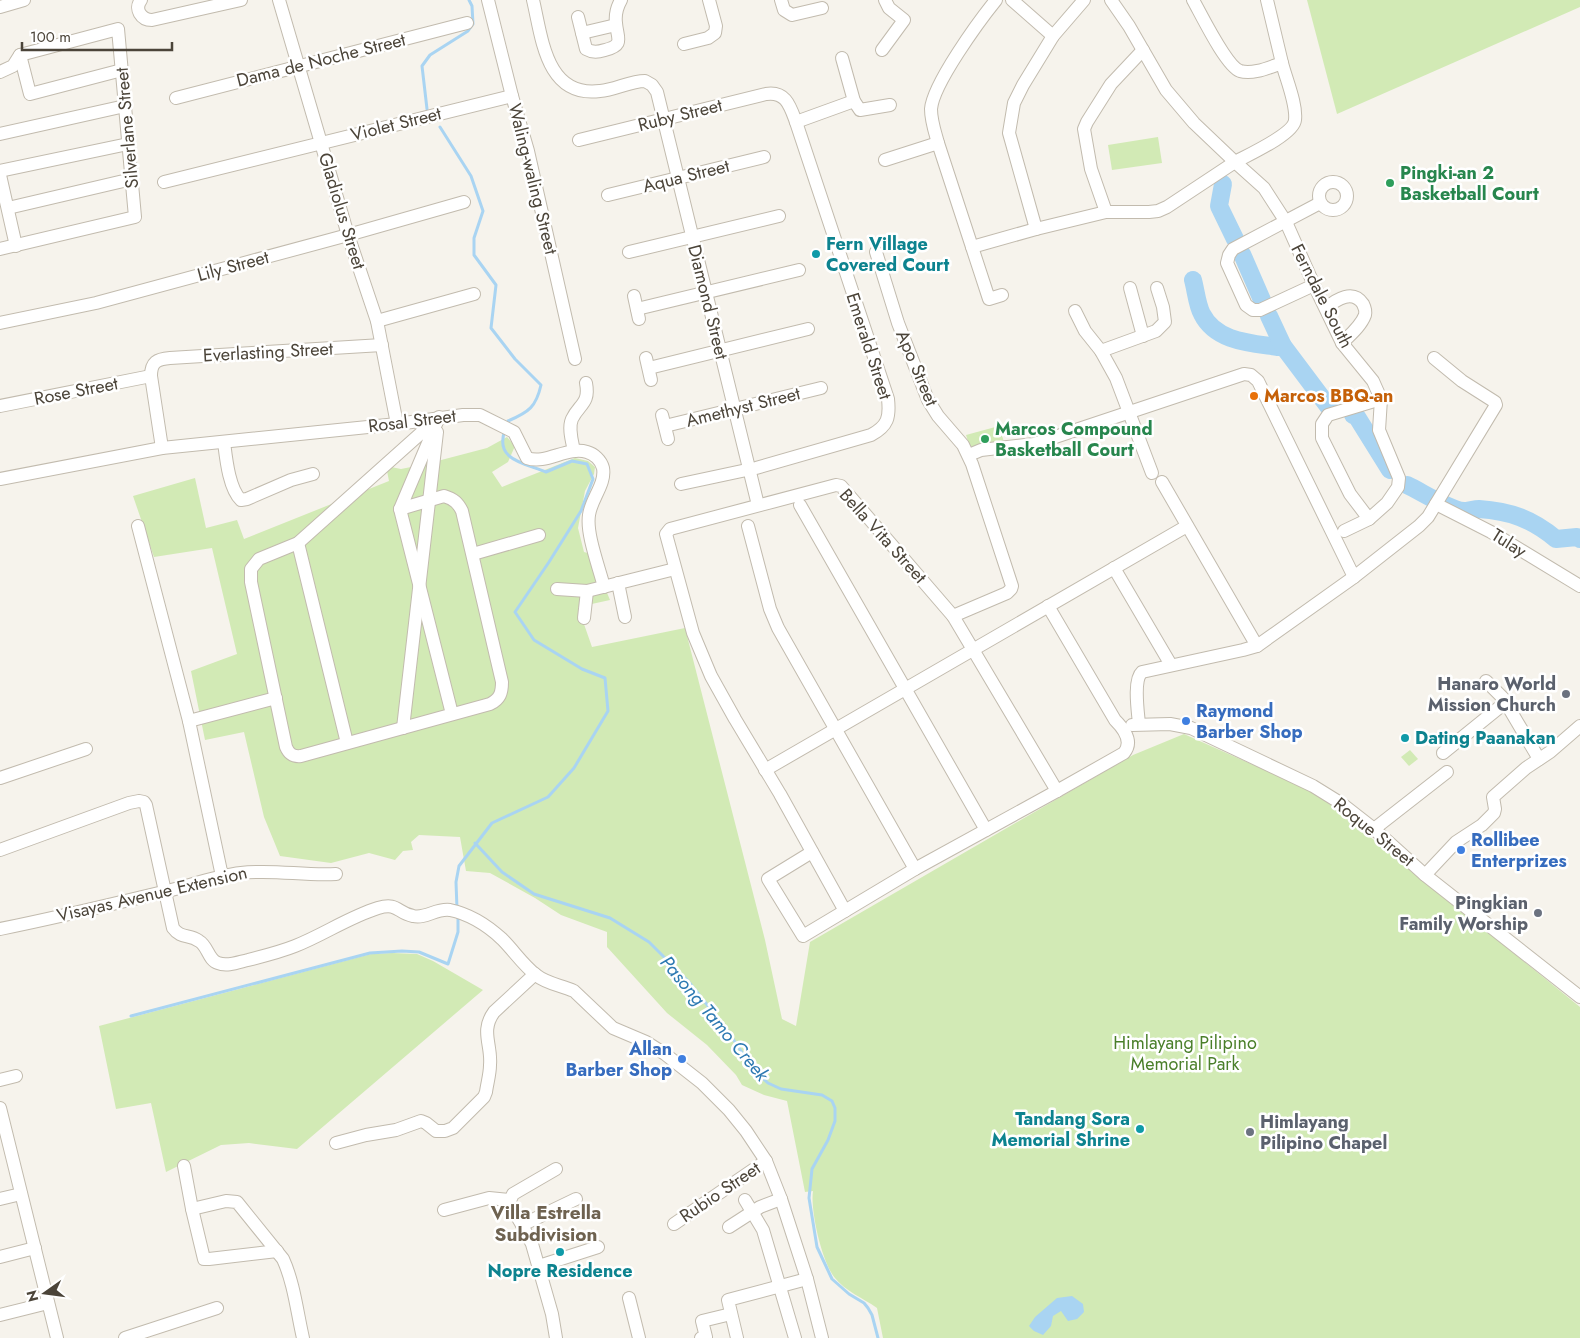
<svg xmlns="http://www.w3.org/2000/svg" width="1580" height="1338" viewBox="0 0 1580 1338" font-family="Jost,sans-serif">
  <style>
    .green { fill: #d2eab5 }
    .water { fill: #a9d4f2 }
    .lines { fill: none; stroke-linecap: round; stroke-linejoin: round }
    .stream { stroke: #a9d4f2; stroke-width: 3 }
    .river { stroke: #a9d4f2; stroke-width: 18 }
    .minor-casing { stroke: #c2bbae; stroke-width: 14 }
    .minor { stroke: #fff; stroke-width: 12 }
    .leisure-dot { fill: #2e9e5b; stroke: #fff; stroke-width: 2 }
    .culture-dot { fill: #0f9aa8; stroke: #fff; stroke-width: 2 }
    .food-dot { fill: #e8710a; stroke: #fff; stroke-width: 2 }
    .worship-dot { fill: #6b7280; stroke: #fff; stroke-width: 2 }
    .shop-dot { fill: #3f7fe0; stroke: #fff; stroke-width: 2 }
    .labels { text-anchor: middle; stroke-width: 5; stroke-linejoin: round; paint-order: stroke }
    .street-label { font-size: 18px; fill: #4b4439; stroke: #fff }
    .leisure-label { font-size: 18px; font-weight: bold; fill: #27864d; stroke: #fff; text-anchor: start }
    .culture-label { font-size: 18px; font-weight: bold; fill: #0d838f; stroke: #fff; text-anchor: start }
    .food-label { font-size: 18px; font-weight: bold; fill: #c56008; stroke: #fff; text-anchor: start }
    .worship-label { font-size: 18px; font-weight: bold; fill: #5b616d; stroke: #fff; text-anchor: end }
    .shop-label { font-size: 18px; font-weight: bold; fill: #366cbe; stroke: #fff; text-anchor: start }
    .park-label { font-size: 18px; fill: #4a7f2a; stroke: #fff }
    .water-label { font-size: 19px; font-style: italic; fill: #2e7ab2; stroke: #fff }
    .neighbourhood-label { font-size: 19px; font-weight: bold; fill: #6e6250; stroke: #fff }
  </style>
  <rect width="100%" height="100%" fill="#f6f3ec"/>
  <g class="green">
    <path d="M1307 0H1580V7L1337 114Z"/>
    <path d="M1158 137 1162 163 1112 170 1108 145Z"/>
    <path d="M999 426 1004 442 971 451 966 435Z"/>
    <path d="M507 437 515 446 508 462 492 472 502 487 575 458 588 461 595 467 594 474 585 491 578 528 584 552 591 554 610 600 578 607 592 647 685 628 765 940 782 1019 796 1026 810 942 1133 755 1184 734 1316 793 1580 1007V1338H883L877 1308C863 1298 845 1291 835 1278 822 1263 810 1210 813 1191L805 1192 787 1101 764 1095 742 1085 736 1075 707 1045 667 1013 607 947V932L561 915 535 898 490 873 466 871 460 837 419 835 411 842 413 850 403 851 395 860 369 853 331 863 280 856 264 817 244 732 205 740 191 671 237 654 212 548 154 557 133 496 195 478 206 528 237 520 244 539 389 481 386 466 401 469 426 464 487 448Z"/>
    <path d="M1410 750 1418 759 1409 766 1401 757Z"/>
    <path d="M392 953 417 954 433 961 483 990 297 1149 249 1143 221 1145 166 1172 151 1103 116 1109 99 1026 371 954Z"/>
  </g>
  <path class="water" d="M1072 1296 1083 1304 1084 1312 1077 1319 1068 1321 1061 1311 1053 1316 1051 1326 1043 1335 1034 1331 1029 1326 1035 1317 1057 1298Z"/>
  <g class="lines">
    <g class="stream">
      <path d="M427 109 422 66 430 55 468 31 473 24 472 6 469 0"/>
      <path d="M440 127 471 176 483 211 474 238V255L496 285 491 328 515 359 541 385C536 407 529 412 508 421L507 424"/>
      <path d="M475 843 502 872 534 894 610 918 649 942 688 981 725 1027 749 1063 758 1074 768 1083 781 1089 822 1095 832 1101 835 1108V1121L828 1140 812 1169 809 1198 817 1247 832 1279 849 1294 864 1303 868 1308 872 1315 878 1338"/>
      <path d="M457 909 456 882 459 866 492 823 548 797 574 768 608 711 605 678 582 669 534 640 515 612 549 562 581 511 593 479 587 464 572 461 546 472C524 463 494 460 505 430"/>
      <path d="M131 1016 370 953 402 951 419 952 448 964 458 932V916"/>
    </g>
    <g class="river">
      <path d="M1223 184 1219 206 1235 239"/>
      <path d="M1242 254 1262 300"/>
      <path d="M1193 280C1196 291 1197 305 1202 314 1216 342 1251 343 1278 347L1283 346"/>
      <path d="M1269 316 1283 346 1328 406H1331"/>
      <path d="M1353 415 1357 417 1390 470"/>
      <path d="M1407 485C1422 492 1448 509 1463 511 1468 511 1474 509 1479 509 1510 511 1532 519 1556 539L1577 537 1580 539"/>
    </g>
    <g class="minor-casing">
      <g id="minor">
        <path d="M141 0C134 9 141 20 152 20L241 0"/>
        <path d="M279 0 348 235 377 321 397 424"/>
        <path d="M488 0 512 96 528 151 575 359"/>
        <path d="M533 0C542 38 546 98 600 91 615 90 630 81 645 81L652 85 657 92 758 505"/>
        <path d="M781 0 784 10 792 15 822 8"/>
        <path d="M1012 0 1053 36"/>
        <path d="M1084 0 1053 36 1023 85 1014 103 1009 133 1036 229 1106 212"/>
        <path d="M1111 0 1129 26 1166 90 1194 123 1235 162C1248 155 1294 134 1295 120 1297 104 1286 79 1282 63 1270 67 1253 75 1240 71 1226 66 1201 14 1193 0"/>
        <path d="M1267 0 1282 63"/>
        <path d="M0 7 24 0"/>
        <path d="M578 17 586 49C593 53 598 52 605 50 625 45 617 38 616 23 615 15 617 7 621 0"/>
        <path d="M582 33 616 25"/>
        <path d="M684 44 708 38 715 33 716 26 709 0"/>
        <path d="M882 50 904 20 889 8 885 0"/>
        <path d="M1143 50 1111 84 1087 122 1084 129 1091 169 1106 212H1149L1158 211 1167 207 1235 162 1264 188 1286 222 1314 285 1342 343 1373 381 1381 399 1379 430 1399 478 1398 487 1387 503 1369 519 1344 531"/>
        <path d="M20 55 30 94 122 70"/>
        <path d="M842 58 854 101 860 110 890 105"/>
        <path d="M0 72 13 66 20 55 118 29 135 217 0 249"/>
        <path d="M176 98 467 23"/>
        <path d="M796 122 854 101"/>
        <path d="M0 134 125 106"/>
        <path d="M579 140 766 94C786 91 790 106 796 122L888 399C890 417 888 426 871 435L756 468 681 484"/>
        <path d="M938 143C935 132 931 121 931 109 933 84 979 21 996 0"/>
        <path d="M885 160 938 143 972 247 1036 229"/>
        <path d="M0 171 128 144"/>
        <path d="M0 175 16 246"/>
        <path d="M164 182 512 96"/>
        <circle cx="1333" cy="196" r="14"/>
        <path d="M608 195 764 157"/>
        <path d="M8 208 132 179"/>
        <path d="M972 247 989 299 1002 295"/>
        <path d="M629 252 779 216"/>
        <path d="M876 252 898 323 928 400 938 416 963 445 972 464 1012 586 1011 589 1007 593 953 616"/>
        <path d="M1314 285 1260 310H1253L1246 305 1227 263 1229 255 1233 249 1320 203"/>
        <path d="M1130 288 1143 336"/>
        <path d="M634 296 639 319"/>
        <path d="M1326 308C1337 299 1353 289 1363 304 1365 308 1366 311 1365 315 1361 326 1350 335 1342 343"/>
        <path d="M637 309 799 270"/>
        <path d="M1075 311 1085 331 1101 351 1116 378 1152 473"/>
        <path d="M377 321 474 294"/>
        <path d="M0 323 96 303 348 235 464 202"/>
        <path d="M1101 351 1156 331 1165 322 1163 307 1157 288"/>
        <path d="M646 358 651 380"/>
        <path d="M649 368 808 329"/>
        <path d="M0 406 151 376"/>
        <path d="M662 415 668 439"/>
        <path d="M439 417 400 509 444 496C454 499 458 503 462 511L502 682C502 693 500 699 490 704L301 756C293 757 289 754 286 747L251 582V569L259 559 298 543Z"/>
        <path d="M665 426 821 388"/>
        <path d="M224 442C226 458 229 489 241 500L247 499 291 480 313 474"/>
        <path d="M162 448 151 376C151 362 157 359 170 358L382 345"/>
        <path d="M574 451C572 441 568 428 572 419 579 404 590 404 586 383"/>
        <path d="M969 455 981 450 1034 444 1244 374 1251 375 1258 381 1354 577"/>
        <path d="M0 479 162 448 397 424 463 415H480L514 432 527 458C546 465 567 446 587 452 594 454 601 460 603 468 606 484 591 499 589 515 586 534 599 567 604 587"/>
        <path d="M1162 482 1257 646"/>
        <path d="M1436 504 1491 532 1580 586"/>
        <path d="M800 505 986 830"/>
        <path d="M400 509 452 714"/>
        <path d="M1369 519 1350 494 1322 438V424L1328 415 1381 399"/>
        <path d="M138 526 189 721 222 876"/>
        <path d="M748 526 770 609 778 628 915 869"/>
        <path d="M298 543 347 743"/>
        <path d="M473 554 539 535"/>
        <path d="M1114 568 1171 665"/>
        <path d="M618 583 625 617"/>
        <path d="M557 589 587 591 675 569"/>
        <path d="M584 618 587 591"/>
        <path d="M1486 681 1503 698 1539 759"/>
        <path d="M189 721 276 698"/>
        <path d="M1139 724C1138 712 1133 680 1142 672L1243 650 1257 646 1354 577 1419 526 1428 517 1496 405 1495 402 1462 381 1434 358"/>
        <path d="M1132 725 1170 724 1191 728 1313 786 1342 804 1374 829 1425 875 1580 997"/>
        <path d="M403 728 437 432"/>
        <path d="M1443 753 1506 702"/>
        <path d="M765 770 1187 526"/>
        <path d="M0 778 86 749"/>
        <path d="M1374 829 1447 772"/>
        <path d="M0 850 129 803 139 801 144 802 146 805 173 928C181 939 189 934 199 941 208 946 208 960 218 963 227 967 239 962 248 960 264 956 280 952 295 946 323 935 349 917 378 908 398 902 397 913 413 916 426 919 436 908 450 910 469 914 488 926 502 939 514 951 523 965 536 975 547 984 561 985 574 991L613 1028 646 1042 665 1054 702 1083 729 1110 746 1131 766 1161 781 1199 807 1279 822 1338"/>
        <path d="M812 852 768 879 803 936 915 869 1057 791 1124 753C1134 741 1123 728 1115 720L1048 606"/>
        <path d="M1425 875 1456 842 1482 825 1494 813 1495 809 1493 797 1526 768 1550 752 1580 726"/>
        <path d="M845 911 780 794 735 719 711 676 693 633 666 534 670 529 836 485 841 486 953 616 1057 791"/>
        <path d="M0 929C55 918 109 905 163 892 189 886 215 876 241 873 273 869 304 876 336 874"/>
        <path d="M0 1080 16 1076"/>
        <path d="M0 1108 57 1338"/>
        <path d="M336 1143 366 1135 396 1130 421 1121 426 1123 436 1131H445L453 1128 484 1097 486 1092C487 1084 490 1074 490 1065 492 1045 480 1031 494 1012L535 974"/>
        <path d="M184 1166 192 1209 204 1259H209L277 1251"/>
        <path d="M0 1199 21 1194"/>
        <path d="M745 1200 763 1230 795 1338"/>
        <path d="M192 1209 226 1201 237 1202 283 1259C294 1283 297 1312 303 1338"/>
        <path d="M444 1210 489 1198 509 1200"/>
        <path d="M674 1224 766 1161"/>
        <path d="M522 1225 576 1199"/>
        <path d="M729 1227 760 1207 781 1199"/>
        <path d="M0 1257 35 1248"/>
        <path d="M539 1266 598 1247"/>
        <path d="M629 1298 639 1338"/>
        <path d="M0 1315 48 1303"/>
        <path d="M125 1338 217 1308"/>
        <path d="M556 1338 552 1314 532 1244 522 1225 509 1203 513 1194 556 1169"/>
        <path d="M701 1338 706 1337 702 1321 731 1314"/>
        <path d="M737 1338 728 1300 807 1279"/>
      </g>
    </g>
    <use href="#minor" class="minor"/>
  </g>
  <g class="leisure-dot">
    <circle cx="1390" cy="183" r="5"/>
    <circle cx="985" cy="439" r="5"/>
  </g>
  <g class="culture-dot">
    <circle cx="816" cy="254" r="5"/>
    <circle cx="1405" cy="738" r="5"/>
    <circle cx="1140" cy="1129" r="5"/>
    <circle cx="560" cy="1252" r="5"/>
  </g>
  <circle class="food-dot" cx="1254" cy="396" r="5"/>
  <g class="worship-dot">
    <circle cx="1566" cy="694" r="5"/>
    <circle cx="1538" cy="913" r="5"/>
    <circle cx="1250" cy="1132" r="5"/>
  </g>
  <g class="shop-dot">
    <circle cx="1186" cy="721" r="5"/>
    <circle cx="1461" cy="850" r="5"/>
    <circle cx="682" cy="1059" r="5"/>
  </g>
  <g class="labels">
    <g class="street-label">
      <text transform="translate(321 60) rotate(-14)" y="6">Dama de Noche Street</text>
      <text transform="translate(680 115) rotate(-14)" y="6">Ruby Street</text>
      <text transform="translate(396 124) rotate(-14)" y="6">Violet Street</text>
      <text transform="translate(127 128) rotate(-95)" y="6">Silverlane Street</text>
      <text transform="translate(686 176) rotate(-14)" y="6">Aqua Street</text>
      <text transform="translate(533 179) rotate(76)" y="6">Waling-waling Street</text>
      <text transform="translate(342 211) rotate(73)" y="6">Gladiolus Street</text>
      <text transform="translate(233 266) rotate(-15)" y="6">Lily Street</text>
      <text transform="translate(1322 296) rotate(63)" y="6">Ferndale South</text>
      <text transform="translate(708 302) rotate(76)" y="6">Diamond Street</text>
      <text transform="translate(869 346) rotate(72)" y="6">Emerald Street</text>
      <text transform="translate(268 352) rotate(-3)" y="6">Everlasting Street</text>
      <text transform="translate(917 368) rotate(67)" y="6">Apo Street</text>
      <text transform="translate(76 391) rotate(-11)" y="6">Rose Street</text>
      <text transform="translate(743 407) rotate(-14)" y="6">Amethyst Street</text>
      <text transform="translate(412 421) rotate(-7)" y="6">Rosal Street</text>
      <text transform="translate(883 536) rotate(48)" y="6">Bella Vita Street</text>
      <text transform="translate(1509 543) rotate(32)" y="6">Tulay</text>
      <text transform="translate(1374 832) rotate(39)" y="6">Roque Street</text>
      <text transform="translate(152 894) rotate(-13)" y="6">Visayas Avenue Extension</text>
      <text transform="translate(720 1192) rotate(-34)" y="6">Rubio Street</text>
    </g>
    <g class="leisure-label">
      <text x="1400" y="179">Pingki-an 2<tspan x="1400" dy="21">Basketball Court</tspan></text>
      <text x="995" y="435">Marcos Compound<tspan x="995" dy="21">Basketball Court</tspan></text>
    </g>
    <g class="culture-label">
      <text x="826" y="250">Fern Village<tspan x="826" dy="21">Covered Court</tspan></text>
      <text x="1415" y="744">Dating Paanakan</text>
      <text x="1130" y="1125" text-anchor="end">Tandang Sora<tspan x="1130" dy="21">Memorial Shrine</tspan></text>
      <text x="560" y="1277" text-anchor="middle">Nopre Residence</text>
    </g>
    <g class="food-label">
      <text x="1264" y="402">Marcos BBQ-an</text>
    </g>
    <g class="worship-label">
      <text x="1556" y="690">Hanaro World<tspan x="1556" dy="21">Mission Church</tspan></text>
      <text x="1528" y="909">Pingkian<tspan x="1528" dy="21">Family Worship</tspan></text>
      <text x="1260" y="1128" text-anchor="start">Himlayang<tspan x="1260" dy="21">Pilipino Chapel</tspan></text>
    </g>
    <g class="shop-label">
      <text x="1196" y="717">Raymond<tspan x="1196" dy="21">Barber Shop</tspan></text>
      <text x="1471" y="846">Rollibee<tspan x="1471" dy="21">Enterprizes</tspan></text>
      <text x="672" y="1055" text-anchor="end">Allan<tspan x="672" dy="21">Barber Shop</tspan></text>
    </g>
    <g class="park-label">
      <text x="1185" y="1049">Himlayang Pilipino<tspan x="1185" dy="21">Memorial Park</tspan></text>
    </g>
    <g class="water-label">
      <text transform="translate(715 1018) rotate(50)" y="7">Pasong Tamo Creek</text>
    </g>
    <g class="neighbourhood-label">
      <text x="546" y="1219">Villa Estrella<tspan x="546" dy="22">Subdivision</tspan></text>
    </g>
  </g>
  <g transform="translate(45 1293) rotate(256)" stroke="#ffffff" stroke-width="4" paint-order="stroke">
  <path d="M0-4L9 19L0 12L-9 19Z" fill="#4b4439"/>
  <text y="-8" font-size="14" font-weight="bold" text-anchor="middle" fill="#4b4439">N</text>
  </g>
  <path d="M22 42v8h150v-8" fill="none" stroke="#4b4439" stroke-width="2.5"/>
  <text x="30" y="42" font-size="15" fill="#4b4439" stroke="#ffffff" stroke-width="4" paint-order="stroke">100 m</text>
</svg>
